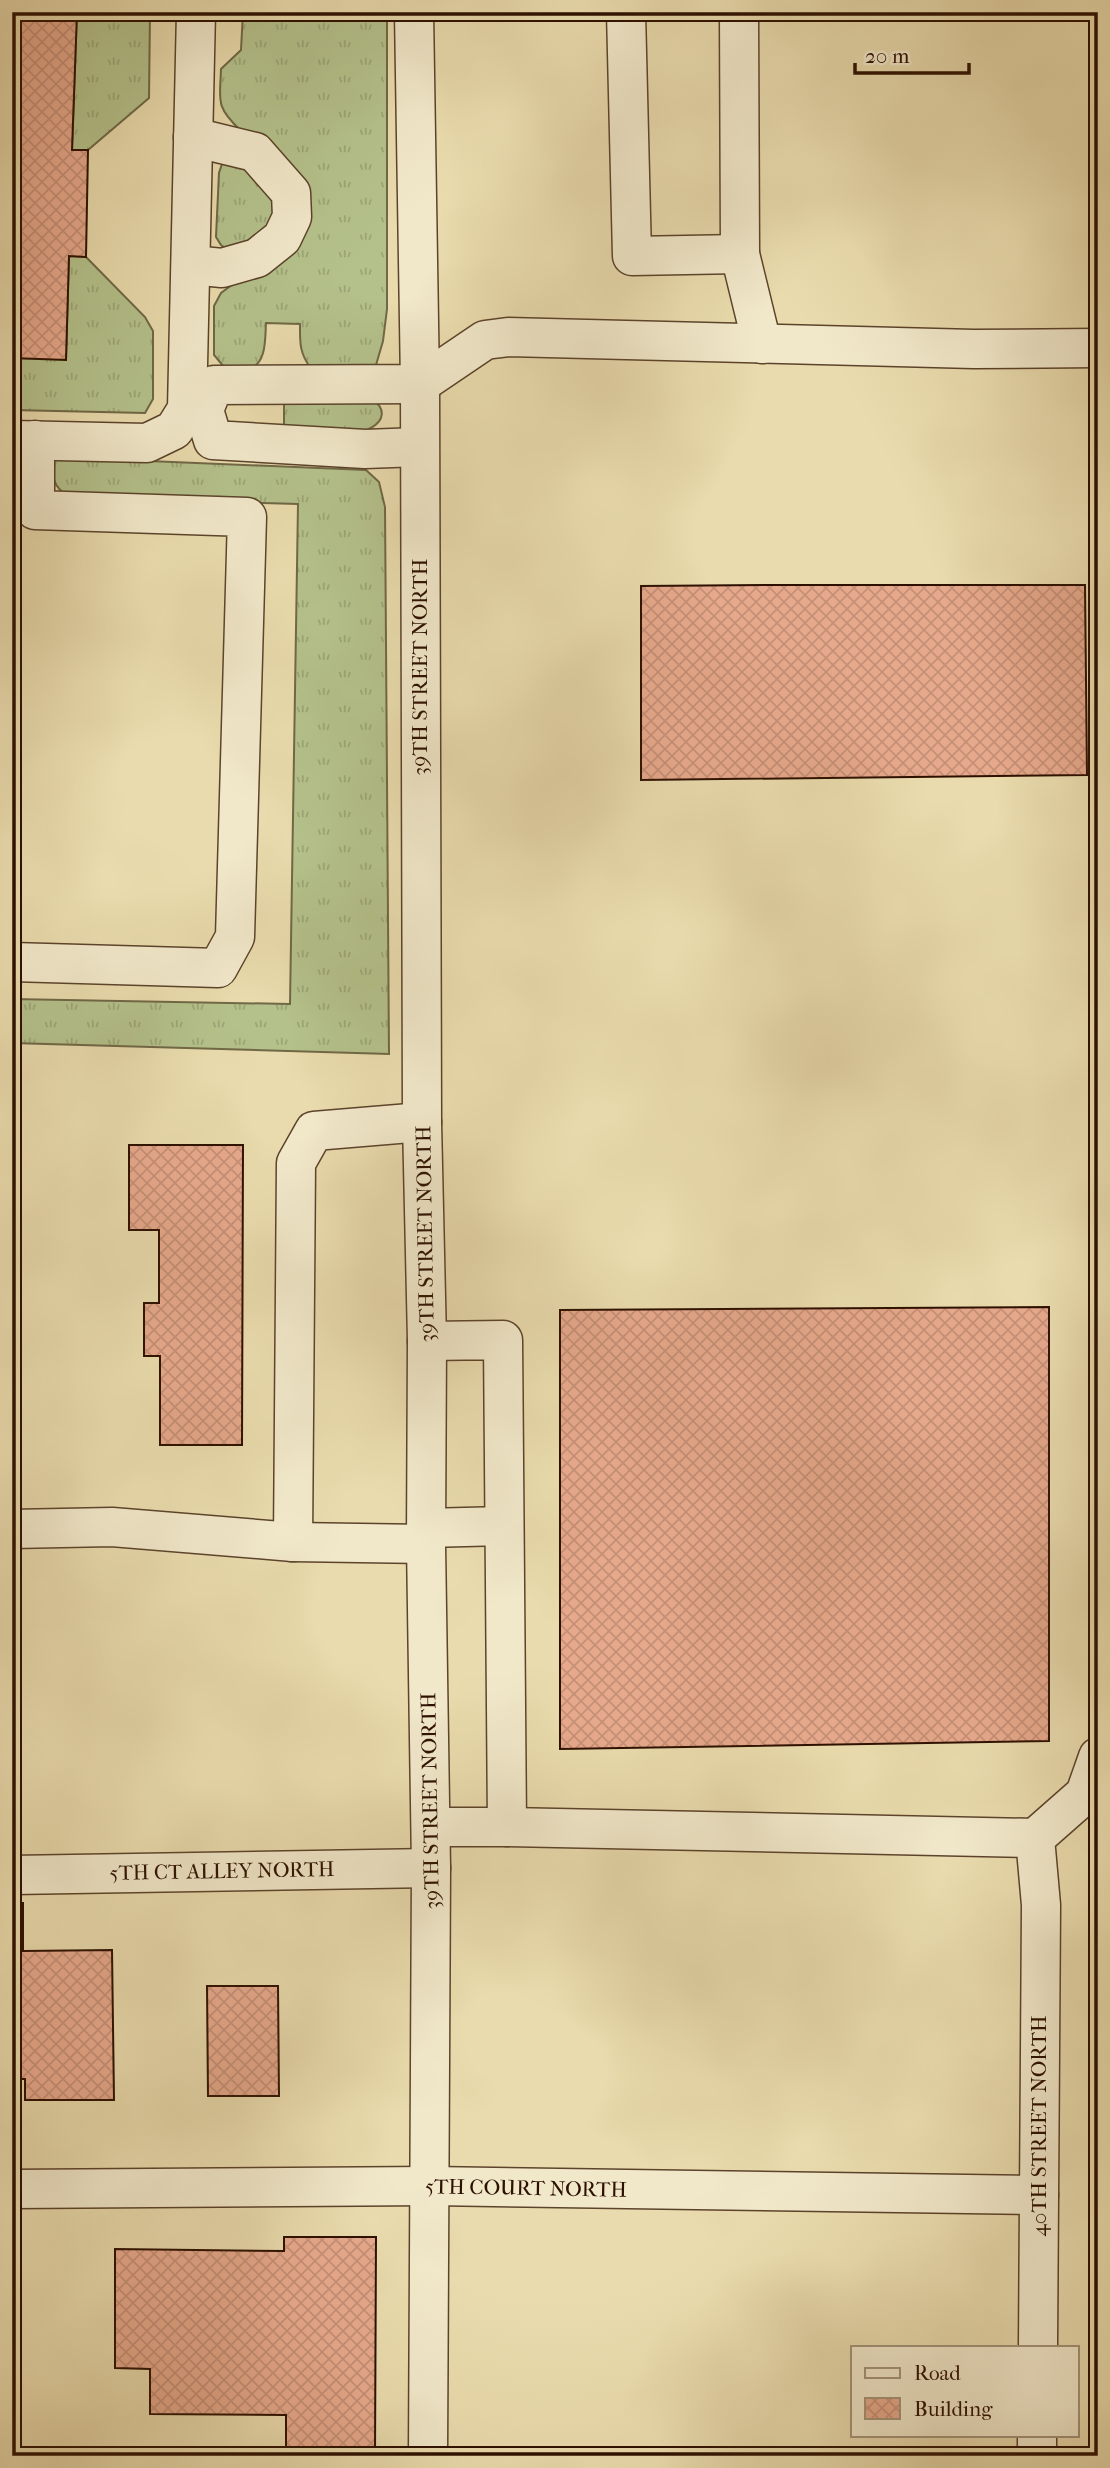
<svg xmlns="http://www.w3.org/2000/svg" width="1110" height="2468" viewBox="0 0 1110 2468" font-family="'IM FELL French Canon',serif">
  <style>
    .grass { fill: url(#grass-tufts); stroke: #706846; stroke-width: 2 }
    .building { fill: url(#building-cross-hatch); stroke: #2d1000; stroke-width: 2 }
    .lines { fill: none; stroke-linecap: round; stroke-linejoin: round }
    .minor-casing { stroke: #5c432b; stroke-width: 41 }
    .minor { stroke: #f1e8ca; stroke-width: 38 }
    .labels { text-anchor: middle; stroke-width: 6; stroke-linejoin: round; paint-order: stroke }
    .street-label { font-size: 21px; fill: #2d1000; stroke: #f1e8ca }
  </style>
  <defs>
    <pattern id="grass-tufts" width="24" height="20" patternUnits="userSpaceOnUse" patternTransform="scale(1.75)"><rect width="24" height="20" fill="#b4c18b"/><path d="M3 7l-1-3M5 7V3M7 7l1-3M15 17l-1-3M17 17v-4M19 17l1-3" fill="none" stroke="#9ba576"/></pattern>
    <pattern id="building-cross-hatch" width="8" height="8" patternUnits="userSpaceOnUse" patternTransform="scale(1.75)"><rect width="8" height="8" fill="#e7a98c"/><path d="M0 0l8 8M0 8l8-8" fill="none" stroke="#c69077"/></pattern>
  </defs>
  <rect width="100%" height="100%" fill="#e9dbad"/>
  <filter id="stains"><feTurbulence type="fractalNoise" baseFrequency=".00286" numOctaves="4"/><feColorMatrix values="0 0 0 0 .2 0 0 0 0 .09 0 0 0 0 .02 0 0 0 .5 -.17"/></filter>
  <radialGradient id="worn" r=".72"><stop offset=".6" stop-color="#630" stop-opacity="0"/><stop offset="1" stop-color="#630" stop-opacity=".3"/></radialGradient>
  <g class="grass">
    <path d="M77 12H150L149 98 88 150H72Z"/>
    <path d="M243 12H387V309L383 341 376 365 310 367C299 352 300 341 300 324L266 323C265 338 267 365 248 369 241 371 231 368 224 367L214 355V306L221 293 291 241 240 130C215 106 220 101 221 69L241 50Z"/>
    <path d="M237 159 276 197 269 234 228 250 221 245 216 237 219 173 223 161Z"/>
    <path d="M69 256 86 257 145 317 153 331V399L145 413 12 410V358L66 359Z"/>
    <path d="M284 397 376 402C388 414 380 424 367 430L284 426Z"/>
    <path d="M53 457 366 470 379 482 385 507 389 1054 12 1043V999L290 1004 298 504 68 497C51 484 53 478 53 457Z"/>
  </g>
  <g class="building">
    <path d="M12 12H77L72 150H88L86 257 69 256 66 360 12 358Z"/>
    <path d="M768 585H1085L1087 775 641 780V586Z"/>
    <path d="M129 1145H243L242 1445H160V1356H144V1303H159V1230H129Z"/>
    <path d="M1049 1307V1741L560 1749V1310Z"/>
    <path d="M12 1903H23V1951L112 1950 114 2100H25V2079H12Z"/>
    <path d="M207 1986H278L279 2096H208Z"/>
    <path d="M284 2237H376L375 2456H286V2415L150 2414V2369L115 2368V2249L284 2251Z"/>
  </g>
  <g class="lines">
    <g class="minor-casing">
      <g id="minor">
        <path d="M414 12 420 384 422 1122 427 1341 426 1544 431 1868 428 2456"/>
        <path d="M626 12 632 256 740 254"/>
        <path d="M739 12 740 254 762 344"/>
        <path d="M192 265 222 268 257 258 282 238 292 217 291 193 255 152 193 137"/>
        <path d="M12 440 147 443 174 430 187 409 196 12"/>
        <path d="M419 447 365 449 213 440 204 410 214 385 420 384 485 340 508 337 974 349 1098 348"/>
        <path d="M12 962 218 968 235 937 247 517 35 510V440"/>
        <path d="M427 1341 503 1340 507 1827H431"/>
        <path d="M426 1528 504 1526"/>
        <path d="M12 1529 112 1527 293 1542 426 1544"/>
        <path d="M293 1542 296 1163 314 1131 422 1122"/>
        <path d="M507 1827 1035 1838"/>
        <path d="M12 1875 431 1868"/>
        <path d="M12 2189 431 2186 1039 2195"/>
        <path d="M1038 2347 1041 1905 1035 1838 1085 1794 1098 1757"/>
        <path d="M1037 2456V2435"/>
      </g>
    </g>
    <use href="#minor" class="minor"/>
  </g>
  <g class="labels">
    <g class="street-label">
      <text transform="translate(420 667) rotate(-90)" y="7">39TH STREET NORTH</text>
      <text transform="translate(425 1234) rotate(-91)" y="7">39TH STREET NORTH</text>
      <text transform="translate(430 1801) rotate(-91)" y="7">39TH STREET NORTH</text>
      <text transform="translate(222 1871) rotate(-1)" y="7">5TH CT ALLEY NORTH</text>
      <text transform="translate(1039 2126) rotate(-90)" y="7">40TH STREET NORTH</text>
      <text transform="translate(526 2188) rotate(1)" y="7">5TH COURT NORTH</text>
    </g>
  </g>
  <rect width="1110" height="2468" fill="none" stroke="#e9dbad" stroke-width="42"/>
  <rect x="14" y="14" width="1082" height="2440" fill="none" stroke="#2d1000" stroke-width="3.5"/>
  <rect x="21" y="21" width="1068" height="2426" fill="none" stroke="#2d1000" stroke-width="2"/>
  <rect x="851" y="2346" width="228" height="91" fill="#f1e8ca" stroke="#a39279" stroke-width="2"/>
  <rect x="865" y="2368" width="35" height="10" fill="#f1e8ca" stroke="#a39279" stroke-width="2"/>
  <text x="914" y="2380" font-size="21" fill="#2d1000">Road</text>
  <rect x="865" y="2398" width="35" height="21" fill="url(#building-cross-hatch)" stroke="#a39279" stroke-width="2"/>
  <text x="914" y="2416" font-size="21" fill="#2d1000">Building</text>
  <path d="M855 63v10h114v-10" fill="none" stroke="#2d1000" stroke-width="3.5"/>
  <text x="865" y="63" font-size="21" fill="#2d1000" stroke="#f1e8ca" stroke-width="5" paint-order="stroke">20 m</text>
  <rect width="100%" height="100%" filter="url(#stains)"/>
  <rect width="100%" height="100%" fill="url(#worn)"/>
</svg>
